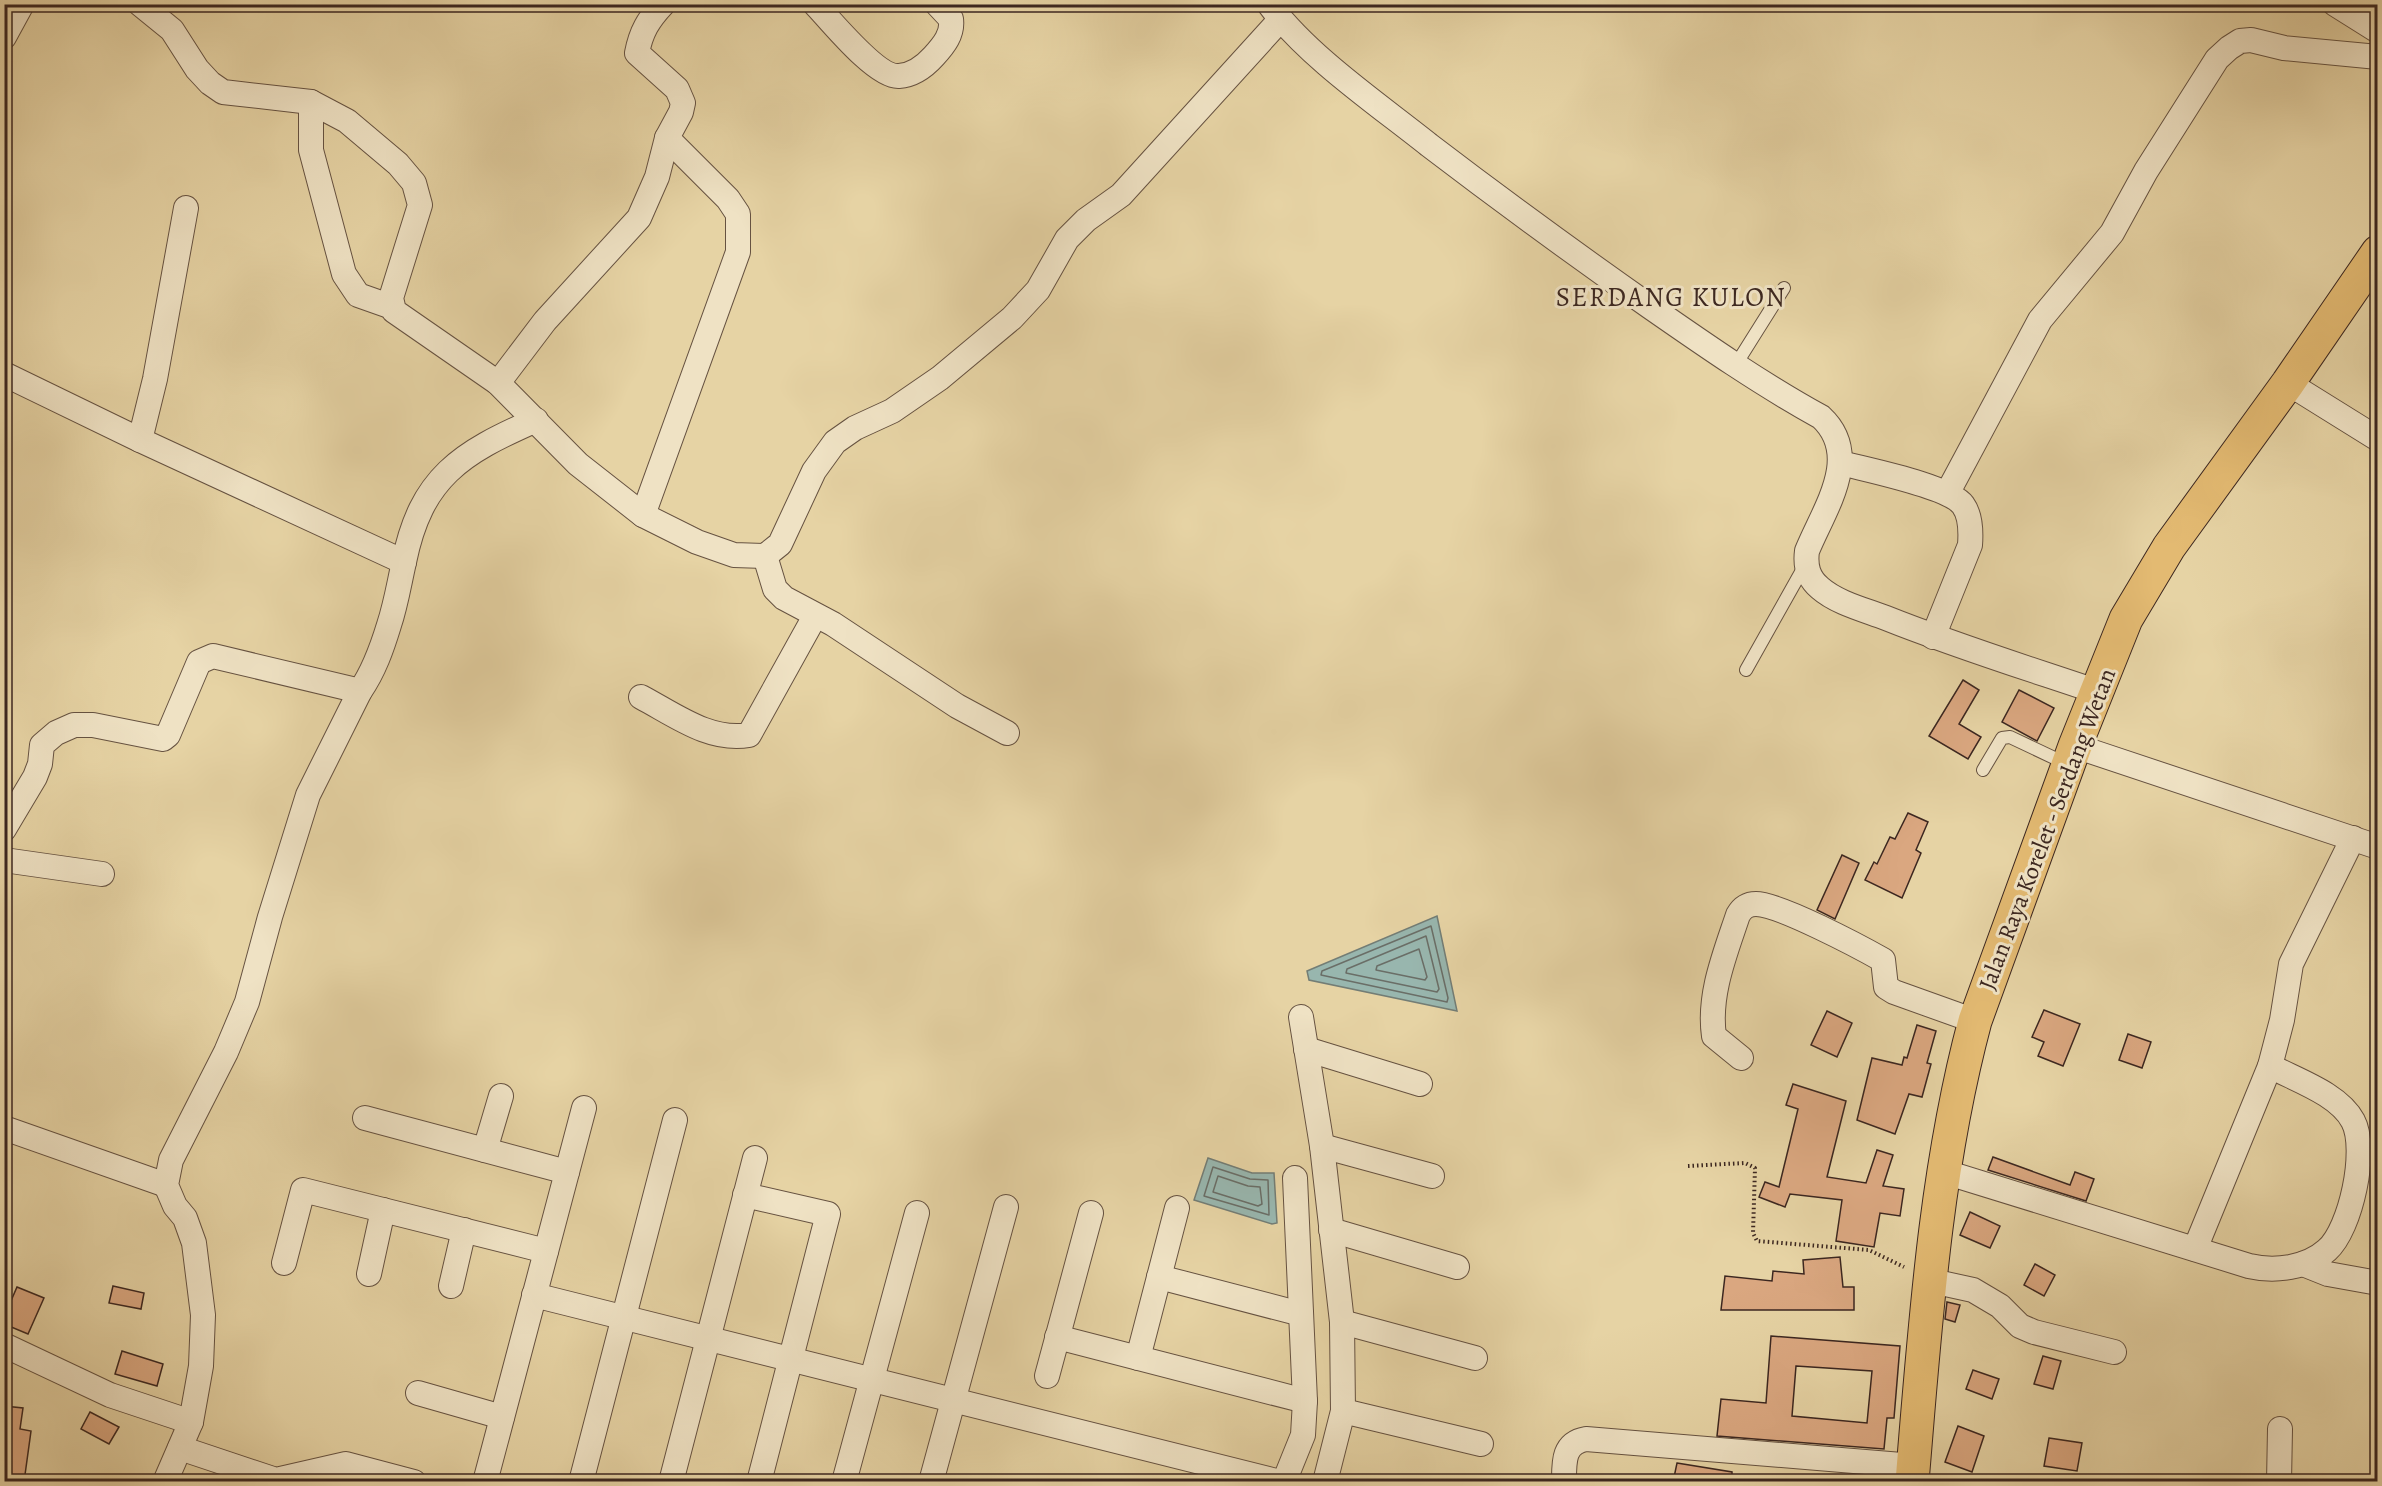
<svg xmlns="http://www.w3.org/2000/svg" width="2382" height="1486" viewBox="0 0 2382 1486" font-family="Alegreya,serif">
  <style>
    .water { fill: #98b6ae; stroke: #737d75; stroke-width: 1.5 }
    .lines { fill: none; stroke-linecap: round; stroke-linejoin: round }
    .shore { stroke: #6a6e67; stroke-width: 1.5 }
    .building { fill: #daa780; stroke: #3c2720; stroke-width: 1.5; fill-rule: evenodd }
    .lane-casing { stroke: #665241; stroke-width: 14 }
    .street-casing { stroke: #665241; stroke-width: 26 }
    .primary-casing { stroke: #3c2720; stroke-width: 35 }
    .path { stroke: #3c2720; stroke-width: 4; stroke-dasharray: 1.5 3; stroke-linecap: butt }
    .lane { stroke: #efe2c4; stroke-width: 12 }
    .street { stroke: #efe2c4; stroke-width: 24 }
    .primary { stroke: #e3ba72; stroke-width: 33 }
    .labels { text-anchor: middle; stroke-width: 6; stroke-linejoin: round; paint-order: stroke }
    .street-label { font-size: 24px; fill: #3c2720; stroke: #efe2c4 }
    .quarter-label { font-size: 27px; letter-spacing: 1.5px; fill: #3c2720; stroke: #efe2c4 }
  </style>
  <rect width="100%" height="100%" fill="#e6d3a4"/>
  <filter id="stains"><feTurbulence type="fractalNoise" baseFrequency=".00333" numOctaves="4"/><feColorMatrix values="0 0 0 0 .2 0 0 0 0 .09 0 0 0 0 .02 0 0 0 .5 -.17"/></filter>
  <radialGradient id="worn" r=".72"><stop offset=".6" stop-color="#630" stop-opacity="0"/><stop offset="1" stop-color="#630" stop-opacity=".3"/></radialGradient>
  <g class="water">
    <path d="M1437 916 1457 1011 1309 980 1307 971Z"/>
    <path d="M1208 1158 1252 1173H1274L1277 1223 1272 1224 1194 1200Z"/>
  </g>
  <g class="lines">
    <g class="shore">
      <path d="M1431 926 1448 998 1447 1002 1321 975 1322 971Z"/>
      <path d="M1426 936 1439 989 1437 992 1346 973 1347 969Z"/>
      <path d="M1419 949 1427 977 1425 980 1376 970 1377 966Z"/>
      <path d="M1213 1167 1250 1179 1268 1180 1269 1215 1204 1196Z"/>
      <path d="M1218 1176 1248 1186 1260 1187 1262 1204 1258 1206 1213 1192Z"/>
    </g>
  </g>
  <g class="building">
    <path d="M1963 680 1979 690 1959 724 1981 737 1968 759 1929 736Z"/>
    <path d="M2019 690 2054 708 2037 741 2002 722Z"/>
    <path d="M1908 813 1928 822 1916 850 1921 853 1902 898 1865 880 1874 862 1877 864 1890 837 1895 839Z"/>
    <path d="M1842 855 1859 863 1835 919 1817 910Z"/>
    <path d="M2044 1010 2080 1024 2063 1066 2038 1056 2044 1042 2032 1037Z"/>
    <path d="M1827 1011 1852 1023 1837 1057 1811 1045Z"/>
    <path d="M1917 1025 1936 1031 1927 1063 1931 1064 1922 1097 1909 1094 1895 1134 1857 1120 1872 1058 1902 1065 1904 1057 1907 1058Z"/>
    <path d="M2128 1034 2151 1042 2142 1068 2119 1060Z"/>
    <path d="M1793 1084 1846 1101 1827 1177 1866 1183 1877 1150 1893 1155 1883 1186 1904 1189 1900 1216 1880 1213 1874 1247 1836 1241 1842 1200 1790 1194 1785 1207 1759 1197 1765 1182 1779 1187 1798 1109 1786 1105Z"/>
    <path d="M1993 1157 2070 1185 2075 1172 2094 1179 2086 1201 1988 1170Z"/>
    <path d="M1970 1212 2000 1226 1990 1248 1960 1235Z"/>
    <path d="M1840 1257 1843 1287H1854V1310H1721L1725 1276 1772 1281 1773 1271 1804 1274 1803 1260Z"/>
    <path d="M2035 1264 2055 1275 2044 1296 2024 1285Z"/>
    <path d="M113 1286 144 1293 141 1309 109 1303Z"/>
    <path d="M17 1287 44 1298 28 1334 4 1324V1317Z"/>
    <path d="M1947 1302 1960 1305 1955 1322 1945 1319Z"/>
    <path d="M1771 1336 1900 1346 1894 1418H1887L1884 1449 1717 1436 1721 1399 1766 1403ZM1796 1366 1872 1371 1867 1423 1792 1416Z"/>
    <path d="M122 1351 163 1364 157 1386 115 1374Z"/>
    <path d="M2043 1356 2061 1361 2053 1389 2034 1384Z"/>
    <path d="M1973 1370 1999 1379 1992 1399 1966 1389Z"/>
    <path d="M4 1406 23 1408 20 1429 31 1431 24 1482H4Z"/>
    <path d="M90 1412 119 1427 109 1444 81 1429Z"/>
    <path d="M1958 1426 1984 1436 1972 1472 1945 1462Z"/>
    <path d="M2049 1438 2082 1443 2077 1471 2044 1466Z"/>
    <path d="M1677 1463 1732 1472V1482H1673Z"/>
  </g>
  <g class="lines">
    <g class="lane-casing">
      <g id="lane">
        <path d="M1735 366 1784 288"/>
        <path d="M1746 670 1805 565"/>
        <path d="M1983 770 2002 738 2010 737 2067 764"/>
      </g>
    </g>
    <g class="street-casing">
      <g id="street">
        <path d="M140 4 172 30 197 69 210 83 223 92 311 102 347 121 398 164 414 183 420 205 391 298 394 311 498 383 578 464 643 515 697 542 734 555 765 556 780 544 814 471 835 442 855 428 892 411 940 378 1012 318 1038 290 1067 239 1086 220 1121 195 1280 20"/>
        <path d="M815 4C831 21 877 78 899 76 914 75 925 66 934 56 944 45 953 34 951 19L937 4"/>
        <path d="M1269 4C1307 56 1379 105 1429 145 1501 200 1575 254 1649 306 1705 345 1761 384 1821 417 1863 456 1824 509 1807 551 1805 566 1808 578 1820 588 1837 603 1865 610 1886 618 1956 646 2027 668 2098 692"/>
        <path d="M2335 4 2378 31"/>
        <path d="M4 37 22 4"/>
        <path d="M311 102V150L344 274 358 295 392 307"/>
        <path d="M4 374 140 440 404 562"/>
        <path d="M498 383 545 321 639 218 657 177 667 138 681 112 683 103 677 89 637 53C641 32 648 20 663 4"/>
        <path d="M2288 383 2378 439"/>
        <path d="M140 440 155 379 186 208"/>
        <path d="M1841 463C1867 470 1949 486 1963 505 1971 516 1971 532 1970 545L1933 637"/>
        <path d="M1948 492 2040 320 2112 233 2146 171 2217 59 2229 48 2240 41 2251 40 2284 48 2378 57"/>
        <path d="M643 515 738 252V214L728 199 667 138"/>
        <path d="M765 556 775 589 784 598 833 624 957 706 1007 733"/>
        <path d="M641 697C675 715 710 742 749 735L815 616"/>
        <path d="M2075 746 2378 847"/>
        <path d="M4 829 35 777 40 764 42 745 56 733 74 725H93L163 739 168 735 199 662 213 656 360 691"/>
        <path d="M4 860 102 874"/>
        <path d="M1301 1017 1322 1146 1342 1322 1343 1411 1325 1482"/>
        <path d="M1306 1049 1420 1084"/>
        <path d="M1741 1058 1714 1036C1708 995 1725 954 1738 915 1742 908 1747 904 1756 904 1779 904 1860 947 1883 960L1886 987 1894 992 1975 1021"/>
        <path d="M365 1118 567 1172"/>
        <path d="M4 1128 166 1185"/>
        <path d="M1322 1146 1432 1176"/>
        <path d="M485 1150 501 1096"/>
        <path d="M1945 1172 2249 1266C2275 1272 2307 1268 2327 1250 2351 1229 2368 1149 2353 1121 2339 1094 2296 1080 2270 1066"/>
        <path d="M745 1195 828 1214 759 1482"/>
        <path d="M1331 1230 1457 1267"/>
        <path d="M2195 1249 2270 1066 2282 1020 2291 964 2353 838"/>
        <path d="M284 1263 303 1190 546 1251"/>
        <path d="M2303 1264 2328 1274 2378 1283"/>
        <path d="M369 1274 383 1210"/>
        <path d="M1159 1277 1301 1314"/>
        <path d="M1932 1281 1973 1290 2000 1306 2020 1326 2034 1332 2114 1352"/>
        <path d="M451 1286 464 1230"/>
        <path d="M534 1295 1280 1482"/>
        <path d="M1342 1322 1475 1358"/>
        <path d="M1057 1337 1305 1401"/>
        <path d="M4 1345 110 1395 191 1422"/>
        <path d="M1138 1358 1177 1208"/>
        <path d="M1047 1376 1091 1213"/>
        <path d="M418 1393 502 1417"/>
        <path d="M1343 1411 1481 1444"/>
        <path d="M180 1448 276 1480 346 1464 414 1482"/>
        <path d="M165 1482 191 1422 201 1366 203 1315 194 1243 185 1218 175 1206 166 1185 171 1160 226 1052 247 1002 270 917 308 795 360 691C374 671 382 648 389 625 396 604 399 584 404 562 421 477 461 453 536 420"/>
        <path d="M485 1482 584 1108"/>
        <path d="M581 1482 675 1120"/>
        <path d="M671 1482 755 1158"/>
        <path d="M844 1482 917 1213"/>
        <path d="M931 1482 1006 1207"/>
        <path d="M1284 1482 1303 1435 1305 1401 1295 1178"/>
        <path d="M1564 1482C1564 1462 1563 1443 1586 1439L1914 1466"/>
        <path d="M2279 1482 2280 1429"/>
      </g>
    </g>
    <g class="primary-casing">
      <path id="primary" d="M1912 1482C1925 1328 1935 1170 1975 1021L2075 746 2126 619 2169 547 2288 383 2378 252"/>
    </g>
    <path class="path" d="M1688 1166 1745 1163 1755 1168 1753 1233 1757 1241 1869 1250 1904 1267"/>
    <use href="#lane" class="lane"/>
    <use href="#street" class="street"/>
    <use href="#primary" class="primary"/>
  </g>
  <g class="labels">
    <g class="street-label">
      <text transform="translate(2047 829) rotate(-69)" y="8">Jalan Raya Korelet - Serdang Wetan</text>
    </g>
    <g class="quarter-label">
      <text x="1671" y="306">SERDANG KULON</text>
    </g>
  </g>
  <rect width="2382" height="1486" fill="none" stroke="#e6d3a4" stroke-width="24"/>
  <rect x="6" y="6" width="2370" height="1474" fill="none" stroke="#3c2720" stroke-width="3"/>
  <rect x="12" y="12" width="2358" height="1462" fill="none" stroke="#3c2720" stroke-width="1.5"/>
  <rect width="100%" height="100%" filter="url(#stains)"/>
  <rect width="100%" height="100%" fill="url(#worn)"/>
</svg>
